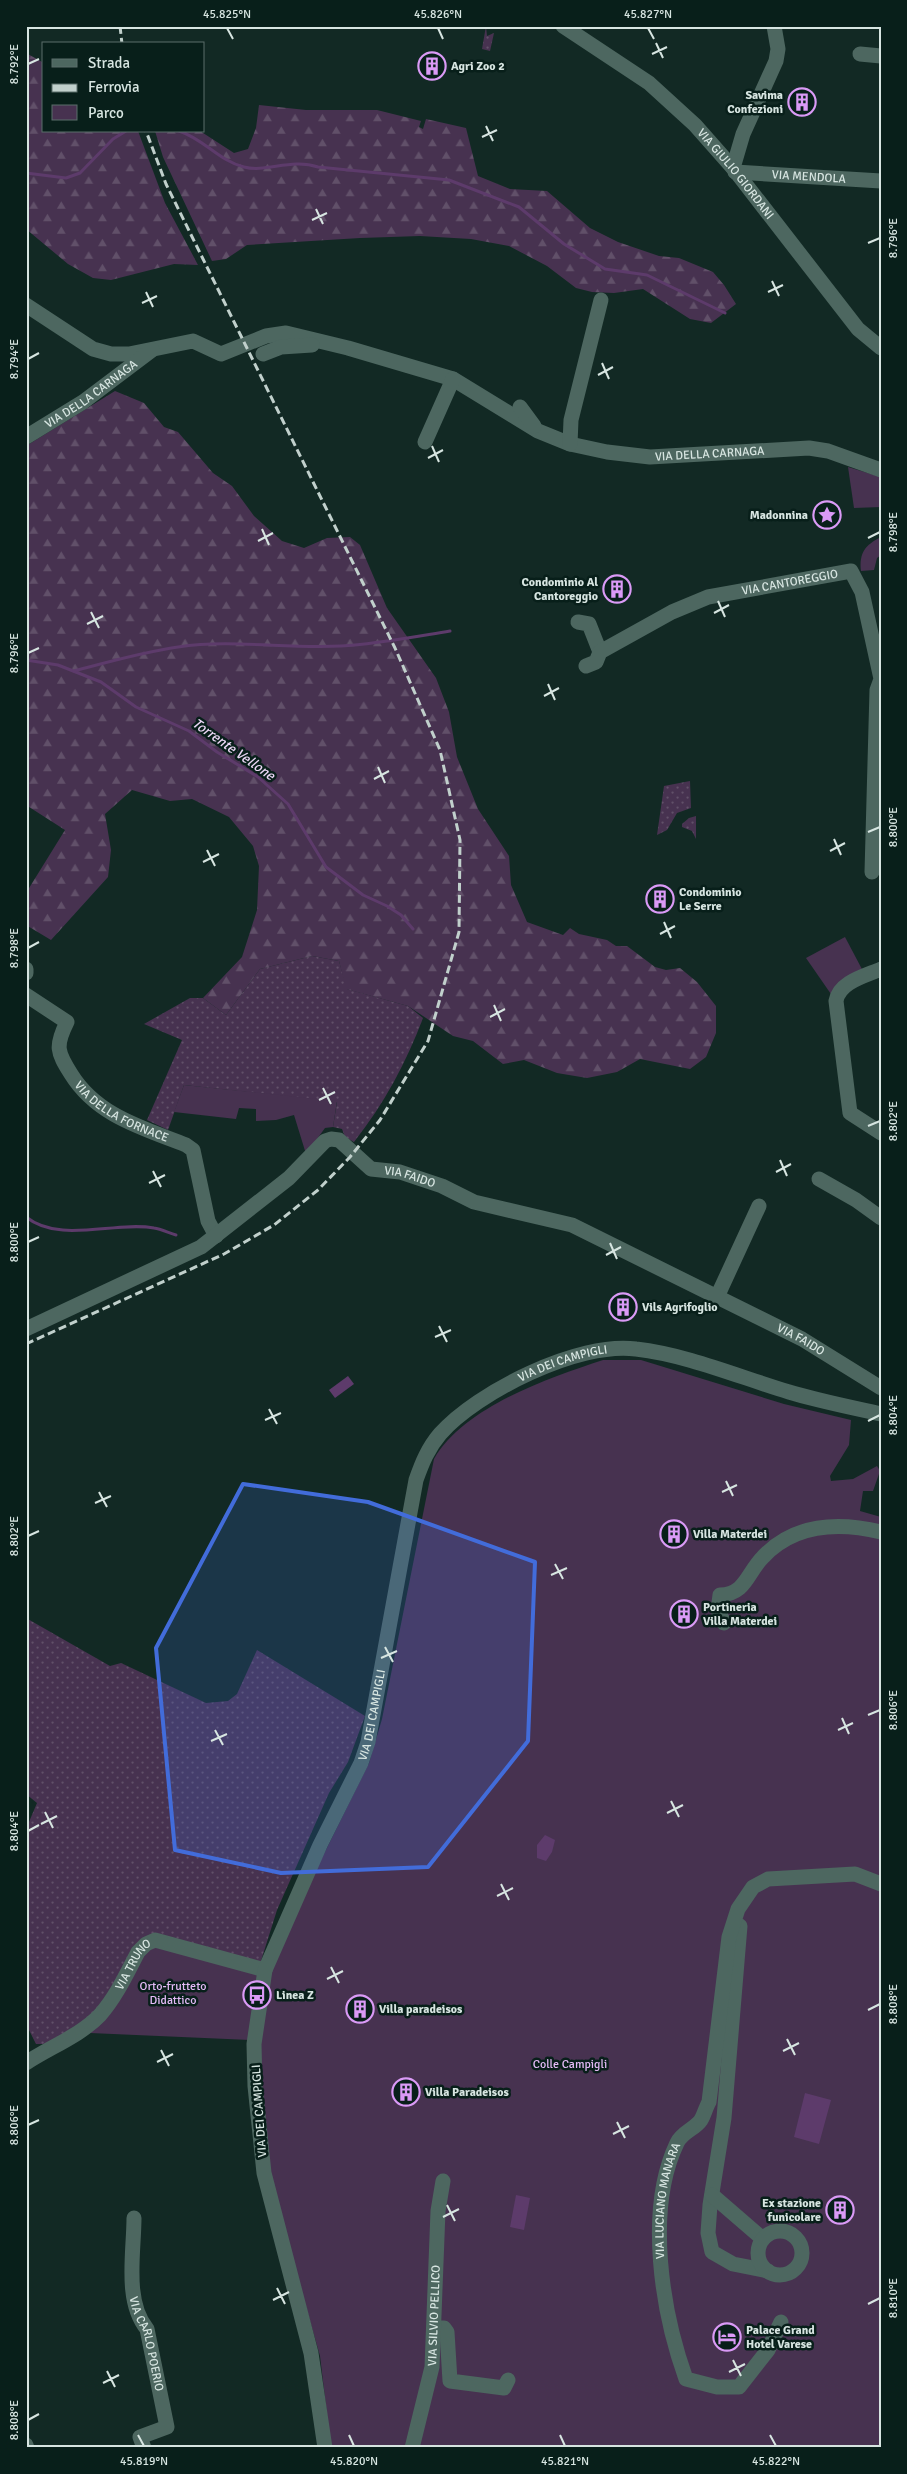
<svg xmlns="http://www.w3.org/2000/svg" width="907" height="2474" viewBox="0 0 907 2474" font-family="Signika,sans-serif">
  <style>
    .grass { fill: url(#grass-dots) }
    .forest { fill: url(#forest-firs) }
    .green { fill: #473250 }
    .water { fill: #5d3b6b }
    .lines { fill: none; stroke-linecap: round; stroke-linejoin: round }
    .stream { stroke: #5d3b6b; stroke-width: 3 }
    .minor { stroke: #4d6760; stroke-width: 15 }
    .rail { stroke: #c1d0cc; stroke-width: 3; stroke-dasharray: 8 4; stroke-linecap: butt }
    .marked { fill: #426cda; fill-opacity: 0.2; stroke: #426cda; stroke-width: 4; stroke-linejoin: round }
    .ticks { fill: none; stroke: #d7e5e1; stroke-width: 2 }
    .labels { text-anchor: middle; stroke-width: 5; stroke-linejoin: round; paint-order: stroke }
    .poi-label { font-size: 12px; font-weight: bold; fill: #d7e5e1; stroke: #081f1a; text-anchor: start }
    .street-label { font-size: 12px; fill: #d7e5e1; stroke: #081f1a }
    .park-label { font-size: 12px; fill: #e5bbf8; stroke: #081f1a }
    .water-label { font-size: 14px; font-style: italic; fill: #ebd6f5; stroke: #081f1a }
    .neatline { fill: none; stroke: #d7e5e1; stroke-width: 2 }
    .ticks-label { font-size: 12px; text-anchor: middle; fill: #d7e5e1 }
  </style>
  <defs>
    <pattern id="grass-dots" width="8" height="8" patternUnits="userSpaceOnUse" patternTransform="scale(1.25)"><rect width="8" height="8" fill="#473250"/><path d="M2 2h.1M6 6h.1" fill="none" stroke="#615069" stroke-width="1.8" stroke-linecap="round"/></pattern>
    <pattern id="forest-firs" width="22" height="20" patternUnits="userSpaceOnUse" patternTransform="scale(1.25)"><rect width="22" height="20" fill="#473250"/><path d="M5 1l3.5 6h-7zM16 11l3.5 6h-7z" fill="#615069"/></pattern>
  </defs>
  <rect width="100%" height="100%" fill="#122924"/>
  <g class="grass">
    <path d="M486 26 487 36 494 33 490 51 482 49Z"/>
    <path d="M690 781 691 808 677 813 667 830 657 835 664 786Z"/>
    <path d="M696 816V839L692 831 682 827V824L689 818Z"/>
    <path d="M312 956 339 961 347 989 408 1006 423 1018C406 1063 384 1104 354 1142L345 1137 342 1129 333 1127 337 1102 184 1085 168 1130 147 1120 182 1040 144 1024 190 998H203L226 1015 260 969Z"/>
    <path d="M26 1618 110 1666 121 1663 206 1703 228 1701 237 1694 257 1650 365 1716 348 1762 329 1793 277 1910 260 1964 111 1993 92 2016 49 2044H36L26 2024V1829L37 1803 26 1794Z"/>
  </g>
  <g class="forest">
    <path d="M26 53 44 63V131H138L165 203 198 265 174 264 111 280 93 278 68 264 26 229Z"/>
    <path d="M259 105 306 110H377L421 121 419 127 423 129 426 119 466 128 478 176 510 189 547 191 590 228 618 242 659 256 679 258 713 272 724 285 736 304 711 323 690 319 643 289 614 293 592 292 576 288 547 266 509 246 471 239 420 236 360 238 247 245 226 259 212 261 163 157 155 131H200L234 153 248 149 256 128Z"/>
    <path d="M115 391 144 403 164 427 178 432 213 473 232 486 254 516 282 541 304 548 327 538 350 537 360 545 387 608 436 678 449 712 457 757 478 809 509 856 511 885 527 922 563 935 570 928 579 934 607 940 616 946H627L655 967 666 970 680 968 697 982 716 1006V1033L706 1057 690 1069 640 1059 617 1072 587 1078 557 1073 524 1060 503 1064 473 1041 453 1036 408 1006 346 989 339 961 312 956 260 969 226 1015 203 998 242 957 257 910 259 866 253 846 229 817 192 799 170 801 132 790 105 814 111 850 108 877 51 940 26 925V893L65 830 26 805V446Z"/>
  </g>
  <g class="green">
    <path d="M848 467 881 477V507L854 508Z"/>
    <path d="M881 537V555L877 558 874 570 861 571C859 553 865 545 881 537Z"/>
    <path d="M845 937 864 973 833 997 806 958Z"/>
    <path d="M184 1085 337 1101 333 1127 325 1128 306 1154 294 1115 276 1120 256 1121V1109L239 1108 236 1119 174 1112Z"/>
    <path d="M603 1360H641L784 1404 851 1420 849 1445 830 1476 831 1481 853 1479 877 1466 880 1471 873 1491H863L860 1511 881 1517V2448H331L320 2356 268 2173 258 2044 268 1967 369 1763 382 1719 434 1459C464 1407 548 1378 603 1360Z"/>
    <path d="M159 1944 260 1969 250 2040 90 2033 148 1951Z"/>
  </g>
  <g class="water">
    <path d="M348 1376 354 1384 335 1398 329 1390Z"/>
    <path d="M545 1835 555 1840 552 1852 546 1861 537 1858V1845Z"/>
    <path d="M805 2093 831 2100 819 2144 794 2137Z"/>
    <path d="M516 2195 530 2198 524 2230 510 2227Z"/>
  </g>
  <g class="lines">
    <g class="stream">
      <path d="M179 131C204 139 219 161 244 167 266 173 291 158 318 167L449 180 519 207 564 244 605 269 647 275 725 313"/>
      <path d="M26 173 66 178 80 173 113 139 126 131"/>
      <path d="M26 660 58 665 101 682 136 707 189 731 217 752 258 777 288 804 326 867 363 895 387 906 401 915 413 929"/>
      <path d="M74 671C108 662 143 652 178 647 232 639 286 649 341 646 377 644 413 637 450 631"/>
      <path d="M26 1217C60 1244 114 1221 154 1228 161 1229 169 1233 176 1235"/>
    </g>
    <g class="minor">
      <path id="s1" d="M563 26 649 83 695 125 733 168 858 329 881 348"/>
      <path d="M860 54 881 56"/>
      <path d="M733 168 743 134 776 61 778 49 774 26"/>
      <path id="s2" d="M735 172 881 181"/>
      <path id="s3" d="M26 305 93 349 111 354H129L193 341 221 354 266 336 286 333 348 348 453 379 538 431 570 444 607 452 650 457 809 448 828 451 881 470"/>
      <path d="M263 354 281 347 312 345"/>
      <path d="M520 407 534 426"/>
      <path id="s4" d="M26 437 83 402 152 350"/>
      <path d="M425 442 453 379"/>
      <path d="M570 444 571 420 601 300"/>
      <path d="M578 622 589 624 600 652"/>
      <path id="s5" d="M586 666 596 662 600 652 672 612 708 597 851 571 862 592 881 679 877 690 872 872"/>
      <path d="M26 969V973"/>
      <path d="M881 969C865 976 839 982 836 1001L850 1113 881 1133"/>
      <path id="s6" d="M26 995 67 1022C55 1046 57 1052 71 1074 97 1116 143 1128 186 1145L193 1150 208 1221 216 1236"/>
      <path d="M819 1179 856 1200 881 1218"/>
      <path d="M717 1297 759 1206"/>
      <path id="s7" d="M26 1329 201 1247 289 1178 325 1141 331 1139 339 1140 371 1169 400 1172 442 1186 474 1202 572 1225 802 1339 881 1388"/>
      <path d="M724 1623 718 1610 720 1595C746 1594 747 1573 763 1557 795 1523 839 1522 881 1532"/>
      <path d="M740 1926 724 2118 710 2205 708 2233 712 2252 733 2264 768 2271"/>
      <path id="s8" d="M26 2063C50 2047 80 2036 100 2015 116 1997 127 1973 138 1952L146 1944 155 1940 265 1970"/>
      <path d="M712 2195 763 2239"/>
      <path id="s9" d="M134 2218C134 2252 124 2301 147 2329L167 2427 140 2437 144 2448"/>
      <circle cx="780" cy="2253" r="22"/>
      <path id="s10" d="M781 2322 768 2350 739 2387H717L686 2379C662 2312 645 2210 677 2143 682 2132 695 2129 701 2120 704 2115 706 2107 709 2102L729 1937 738 1909 753 1887 768 1879 855 1874 881 1884"/>
      <path d="M435 2328H444L447 2332 450 2381 504 2388 508 2380"/>
      <path d="M26 2445 27 2448"/>
      <path id="s11" d="M325 2448 311 2353 264 2173 255 2086 254 2044 265 1970 320 1845 361 1763 368 1742 416 1480C422 1463 428 1448 440 1434 477 1392 579 1341 636 1349 688 1355 739 1377 789 1392 819 1401 850 1407 881 1414"/>
      <path id="s12" d="M412 2448 432 2367 438 2211 443 2181"/>
    </g>
    <g class="rail">
      <path d="M120 26 122 44"/>
      <path d="M26 1344 224 1254 274 1225 318 1190 350 1157 380 1120 428 1041 459 932 460 840 440 750 395 648 166 184 146 131"/>
    </g>
  </g>
  <path class="marked" d="M243 1484 368 1502 535 1562 528 1741 428 1867 281 1873 175 1850 156 1648Z"/>
  <path class="ticks" d="M227 28 233 39M438 28 443 39M648 28 654 39M656 43 663 58M652 54 667 47M28 64 39 59M486 126 493 141M482 137 497 130M316 209 323 224M312 220 327 213M868 243 880 238M772 281 779 296M146 292 153 307M768 292 783 285M142 303 157 296M28 359 39 353M602 363 609 379M598 375 613 367M432 446 439 462M428 458 443 450M262 529 269 545M868 538 880 532M258 541 273 533M718 601 725 617M91 612 99 628M714 613 729 605M87 624 103 616M28 653 39 648M548 684 555 700M544 696 559 688M378 767 385 783M374 779 389 771M868 832 880 827M834 839 841 855M207 850 215 866M830 851 845 843M203 862 219 854M664 922 671 938M660 934 675 926M28 948 39 942M494 1005 501 1021M490 1017 505 1009M323 1088 331 1104M319 1100 335 1092M868 1126 880 1121M780 1160 787 1176M153 1171 161 1187M776 1172 791 1164M149 1183 165 1175M28 1242 39 1237M610 1243 617 1259M606 1255 621 1247M439 1326 447 1342M435 1337 451 1330M269 1409 277 1424M265 1420 281 1413M868 1421 880 1415M726 1481 733 1496M99 1492 107 1507M722 1492 737 1485M95 1503 111 1496M28 1536 39 1531M555 1564 563 1579M551 1575 567 1568M385 1647 393 1662M381 1658 397 1651M868 1715 880 1710M842 1718 849 1734M215 1730 223 1745M838 1730 853 1723M211 1741 227 1734M671 1801 679 1817M45 1812 53 1828M667 1813 683 1805M41 1824 57 1816M28 1831 39 1825M501 1884 509 1900M497 1896 513 1888M331 1967 339 1983M327 1979 343 1971M868 2010 880 2004M787 2039 795 2055M161 2050 169 2066M783 2051 799 2043M157 2062 173 2054M617 2122 625 2138M28 2125 39 2120M613 2134 629 2126M447 2205 455 2221M443 2217 459 2209M277 2288 285 2304M273 2300 289 2292M868 2304 880 2298M733 2360 741 2376M107 2371 115 2387M729 2372 745 2364M103 2383 119 2375M28 2420 39 2414M138 2435 144 2446M349 2435 354 2446M560 2435 565 2446M770 2435 776 2446"/>
  <defs>
    <g id="building-ring" transform="scale(1.4375)"><circle r="9.5" fill="#081f1a" stroke="#da9af6" stroke-width="1.5"/><path d="M-4-6H4V6H1V3H-1V6H-4ZM-2.5-4.3h1.7v1.8h-1.7ZM.8-4.3h1.7v1.8H.8ZM-2.5-1h1.7V.8h-1.7ZM.8-1h1.7V.8H.8Z" fill="#da9af6"/></g>
    <g id="sight-ring" transform="scale(1.4375)"><circle r="9.5" fill="#081f1a" stroke="#da9af6" stroke-width="1.5"/><path d="M0-6L1.8-2.2L6-1.7L2.9 1.2L3.7 5.4L0 3.3L-3.7 5.4L-2.9 1.2L-6-1.7L-1.8-2.2Z" fill="#da9af6"/></g>
    <g id="bus-ring" transform="scale(1.4375)"><circle r="9.5" fill="#081f1a" stroke="#da9af6" stroke-width="1.5"/><path d="M-5-6H5V4H4V6H2V4H-2V6H-4V4H-5ZM-3.5-4V0h7V-4ZM-3.5 1.2v1.5H-2V1.2ZM2 1.2v1.5H3.5V1.2Z" fill="#da9af6"/></g>
    <g id="hotel-ring" transform="scale(1.4375)"><circle r="9.5" fill="#081f1a" stroke="#da9af6" stroke-width="1.5"/><path d="M-6-4.5h1.5V1H6V5H4.5V3h-9V5H-6ZM-4 0a1.8 1.8 0 1 1 3.6 0ZM.5 0V-2.5h3Q6-2.5 6 0Z" fill="#da9af6"/></g>
  </defs>
  <g fill-rule="evenodd">
    <use href="#building-ring" x="432" y="66"/>
    <use href="#building-ring" x="802" y="102"/>
    <use href="#sight-ring" x="827" y="515"/>
    <use href="#building-ring" x="617" y="589"/>
    <use href="#building-ring" x="660" y="899"/>
    <use href="#building-ring" x="623" y="1307"/>
    <use href="#building-ring" x="674" y="1534"/>
    <use href="#building-ring" x="684" y="1614"/>
    <use href="#bus-ring" x="257" y="1995"/>
    <use href="#building-ring" x="360" y="2009"/>
    <use href="#building-ring" x="406" y="2092"/>
    <use href="#building-ring" x="840" y="2210"/>
    <use href="#hotel-ring" x="727" y="2337"/>
  </g>
  <g class="labels">
    <g class="poi-label">
      <text x="451" y="70">Agri Zoo 2</text>
      <text x="783" y="99" text-anchor="end">Savima<tspan x="783" dy="14">Confezioni</tspan></text>
      <text x="808" y="519" text-anchor="end">Madonnina</text>
      <text x="598" y="586" text-anchor="end">Condominio Al<tspan x="598" dy="14">Cantoreggio</tspan></text>
      <text x="679" y="896">Condominio<tspan x="679" dy="14">Le Serre</tspan></text>
      <text x="642" y="1311">Vils Agrifoglio</text>
      <text x="693" y="1538">Villa Materdei</text>
      <text x="703" y="1611">Portineria<tspan x="703" dy="14">Villa Materdei</tspan></text>
      <text x="276" y="1999">Linea Z</text>
      <text x="379" y="2013">Villa paradeisos</text>
      <text x="425" y="2096">Villa Paradeisos</text>
      <text x="821" y="2207" text-anchor="end">Ex stazione<tspan x="821" dy="14">funicolare</tspan></text>
      <text x="746" y="2334">Palace Grand<tspan x="746" dy="14">Hotel Varese</tspan></text>
    </g>
    <g class="street-label">
      <text dy="4" stroke="none"><textPath href="#s1" startOffset="229">VIA GIULIO GIORDANI</textPath></text>
      <text dy="4" stroke="none"><textPath href="#s2" startOffset="74">VIA MENDOLA</textPath></text>
      <text dy="4" stroke="none"><textPath href="#s4" startOffset="78">VIA DELLA CARNAGA</textPath></text>
      <text dy="4" stroke="none"><textPath href="#s3" startOffset="730">VIA DELLA CARNAGA</textPath></text>
      <text dy="4" stroke="none"><textPath href="#s5" startOffset="226">VIA CANTOREGGIO</textPath></text>
      <text dy="4" stroke="none"><textPath href="#s6" startOffset="170">VIA DELLA FORNACE</textPath></text>
      <text dy="4" stroke="none"><textPath href="#s7" startOffset="454">VIA FAIDO</textPath></text>
      <text dy="4" stroke="none"><textPath href="#s7" startOffset="880">VIA FAIDO</textPath></text>
      <text dy="4" stroke="none"><textPath href="#s11" startOffset="1199">VIA DEI CAMPIGLI</textPath></text>
      <text dy="4" stroke="none"><textPath href="#s11" startOffset="764">VIA DEI CAMPIGLI</textPath></text>
      <text dy="4" stroke="none"><textPath href="#s8" startOffset="149">VIA TRUNO</textPath></text>
      <text transform="translate(259 2111) rotate(-94)" y="4">VIA DEI CAMPIGLI</text>
      <text dy="4" stroke="none"><textPath href="#s10" startOffset="314">VIA LUCIANO MANARA</textPath></text>
      <text dy="4" stroke="none"><textPath href="#s12" startOffset="135">VIA SILVIO PELLICO</textPath></text>
      <text dy="4" stroke="none"><textPath href="#s9" startOffset="128">VIA CARLO POERIO</textPath></text>
    </g>
    <g class="park-label">
      <text x="173" y="1990">Orto-frutteto<tspan x="173" dy="14">Didattico</tspan></text>
      <text x="570" y="2068">Colle Campigli</text>
    </g>
    <g class="water-label">
      <text transform="translate(234 749) rotate(35)" y="5">Torrente Vellone</text>
    </g>
  </g>
  <rect width="907" height="2474" fill="none" stroke="#081f1a" stroke-width="55"/>
  <rect x="42" y="42" width="162" height="90" fill="#081f1a" stroke="#5b6e6a"/>
  <rect x="52" y="59" width="25" height="8" fill="#4d6760" stroke="#5b6e6a"/>
  <text x="88" y="68" font-size="15" fill="#d7e5e1">Strada</text>
  <rect x="52" y="84" width="25" height="8" fill="#c1d0cc" stroke="#5b6e6a"/>
  <text x="88" y="92" font-size="15" fill="#d7e5e1">Ferrovia</text>
  <rect x="52" y="105" width="25" height="15" fill="#473250" stroke="#5b6e6a"/>
  <text x="88" y="118" font-size="15" fill="#d7e5e1">Parco</text>
  <rect x="28" y="28" width="852" height="2418" class="neatline"/>
  <g class="ticks-label">
    <text x="227" y="18">45.825°N</text>
    <text x="438" y="18">45.826°N</text>
    <text x="648" y="18">45.827°N</text>
    <text transform="translate(14 64) rotate(-90)" y="4">8.792°E</text>
    <text transform="translate(893 238) rotate(-90)" y="4">8.796°E</text>
    <text transform="translate(14 359) rotate(-90)" y="4">8.794°E</text>
    <text transform="translate(893 532) rotate(-90)" y="4">8.798°E</text>
    <text transform="translate(14 653) rotate(-90)" y="4">8.796°E</text>
    <text transform="translate(893 827) rotate(-90)" y="4">8.800°E</text>
    <text transform="translate(14 948) rotate(-90)" y="4">8.798°E</text>
    <text transform="translate(893 1121) rotate(-90)" y="4">8.802°E</text>
    <text transform="translate(14 1242) rotate(-90)" y="4">8.800°E</text>
    <text transform="translate(893 1415) rotate(-90)" y="4">8.804°E</text>
    <text transform="translate(14 1536) rotate(-90)" y="4">8.802°E</text>
    <text transform="translate(893 1710) rotate(-90)" y="4">8.806°E</text>
    <text transform="translate(14 1831) rotate(-90)" y="4">8.804°E</text>
    <text transform="translate(893 2004) rotate(-90)" y="4">8.808°E</text>
    <text transform="translate(14 2125) rotate(-90)" y="4">8.806°E</text>
    <text transform="translate(893 2298) rotate(-90)" y="4">8.810°E</text>
    <text transform="translate(14 2420) rotate(-90)" y="4">8.808°E</text>
    <text x="144" y="2465">45.819°N</text>
    <text x="354" y="2465">45.820°N</text>
    <text x="565" y="2465">45.821°N</text>
    <text x="776" y="2465">45.822°N</text>
  </g>
</svg>
